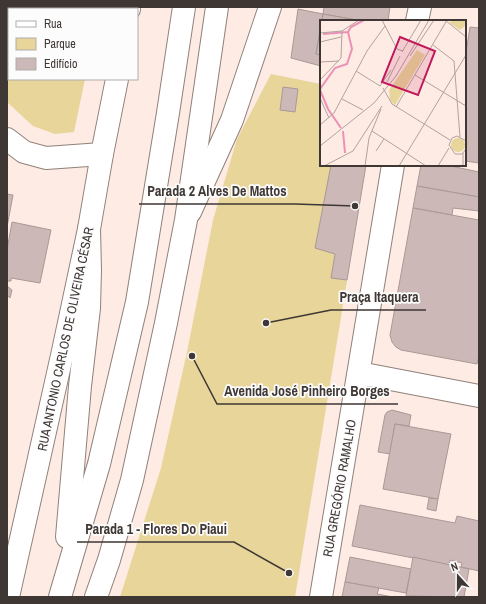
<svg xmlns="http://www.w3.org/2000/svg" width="486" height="604" viewBox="0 0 486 604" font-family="'Archivo Narrow',sans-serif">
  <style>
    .green { fill: #e7d599 }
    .building { fill: #cbb8b7; stroke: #aa9897 }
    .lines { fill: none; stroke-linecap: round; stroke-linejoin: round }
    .street-casing { stroke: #90817a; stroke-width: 24 }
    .secondary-casing { stroke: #90817a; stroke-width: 24 }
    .highway-casing { stroke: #90817a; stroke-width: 24 }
    .street { stroke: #fff; stroke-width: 22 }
    .secondary { stroke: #fff; stroke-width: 22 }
    .highway { stroke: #fff; stroke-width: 22 }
    .labels { text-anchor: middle; stroke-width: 3.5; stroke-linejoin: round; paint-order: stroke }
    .street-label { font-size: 13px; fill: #3e3734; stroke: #fcfcfc }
    .inset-river { fill: none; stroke: #ed90b6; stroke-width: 2 }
    .inset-road { fill: none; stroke: #b1a39e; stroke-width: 1 }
    .view { fill: #c2185b; fill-opacity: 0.15; stroke: #c2185b; stroke-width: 2 }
    .inset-edge { fill: none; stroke: #3e3734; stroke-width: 2 }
    .leader { fill: none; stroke: #3e3734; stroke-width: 1.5 }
    .callout-dot { fill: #3e3734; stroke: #fcfcfc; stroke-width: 1.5 }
    .callout-label { font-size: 14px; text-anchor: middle; font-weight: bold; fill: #3e3734; stroke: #fcfcfc; stroke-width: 3.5; stroke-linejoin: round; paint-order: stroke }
  </style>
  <rect width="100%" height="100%" fill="#fdebe4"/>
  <g class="green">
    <path d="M7 61 9 62V79H85L74 132 55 134 33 126 7 102Z"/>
    <path d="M271 74 321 84V165H366L295 597H120L161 468 187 352 213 220 237 139Z"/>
  </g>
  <g class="building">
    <path d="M7 7H13V9H9V20H7Z"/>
    <path d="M22 7H53L52 9H21Z"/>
    <rect x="61" y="7" width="31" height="2"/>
    <path d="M324 7H390L388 21H362L323 14Z"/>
    <path d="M298 9 323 14 316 54 321 55V66L291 58Z"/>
    <path d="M323 14 362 21H322Z"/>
    <path d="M321 25V55L316 54Z"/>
    <path d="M470 27 479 28V163L465 161V59Z"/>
    <path d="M283 87 298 89 295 112 280 110Z"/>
    <path d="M331 165H366L347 280 331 278 335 254 315 248Z"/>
    <path d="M421 165H446L479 172V197L417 186Z"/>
    <path d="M417 186 479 197V211L453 208 452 215 413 208Z"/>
    <path d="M7 194 13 195 7 227Z"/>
    <path d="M413 208 479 220V356L477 364 401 350 396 347 392 342 390 335Z"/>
    <path d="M12 222 51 230 40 283 11 278V281H7V250Z"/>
    <path d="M7 286 12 290 10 298 7 295Z"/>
    <path d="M392 410 411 415 409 426 395 424 390 454 378 452 385 415 387 412Z"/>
    <path d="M395 424 451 434 438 499 383 489Z"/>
    <path d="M429 498 438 499 436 511 427 509Z"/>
    <path d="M360 505 455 523 457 516 479 521V571L461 567 462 563 450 560 449 565 352 546Z"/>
    <path d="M350 557 411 569 406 593 345 582Z"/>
    <path d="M413 557 469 569 464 597 406 596Z"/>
    <path d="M345 582 379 588 377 594 393 597H342Z"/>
  </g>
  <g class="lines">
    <g class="street-casing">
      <g id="street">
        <path d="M417 21 420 7"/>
        <path d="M359 373 479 396"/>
        <path d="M321 597 393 165"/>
      </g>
    </g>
    <g class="secondary-casing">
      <g id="secondary">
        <path d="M129 9V7"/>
        <path d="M7 139 24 152 46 158 102 154"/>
        <path d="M190 212 232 120 270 7"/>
        <path d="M8 597 63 351 89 229 102 154 117 79"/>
      </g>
    </g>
    <g class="highway-casing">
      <g id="highway">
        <path d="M67 537 80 386 89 308 90 270 89 229"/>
        <path d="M60 597 99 464 137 302 168 113 184 7"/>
        <path d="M96 597 109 560 132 480 166 323 186 220 217 7"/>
      </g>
    </g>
    <use href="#street" class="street"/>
    <use href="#secondary" class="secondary"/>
    <use href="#highway" class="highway"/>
  </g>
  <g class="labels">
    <g class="street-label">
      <text transform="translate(65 339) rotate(-78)" y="5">RUA ANTONIO CARLOS DE OLIVEIRA CÉSAR</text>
      <text transform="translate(339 488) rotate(-80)" y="5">RUA GREGÓRIO RAMALHO</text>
    </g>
  </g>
  <g transform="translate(320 20)">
    <rect width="146" height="146" fill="#fdebe4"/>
    <path d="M131 0H146V5L140 10 130 3ZM97 30 105 35 75 85 70 80 69 70ZM131 125a7 7 0 1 1 14 0a7 7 0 1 1-14 0Z" fill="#e7d599"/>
    <path class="inset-river" d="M3 14 28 12M0 69 15 48 27 44 32 29 28 12 31 7 44 0M0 70 8 89 21 108M23 111 25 133"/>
    <path class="inset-road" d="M62 0 77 29 83 31M125 0 146 17M0 13 22 11 39 0M0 22 21 17M113 25 134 41 140 117M82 32 101 0M90 36 114 0M0 42 19 41M36 51 60 66M95 55 146 86M0 60 21 38 22 11M67 62 80 36M60 66 71 50M63 68 72 84 130 120M0 78 9 98M22 79 43 90M76 87 127 0M0 105 14 93 47 31 65 6M52 111 106 146M146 121 137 116 132 118 129 125 135 134H142L146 129M0 126 54 83 76 56 109 0M56 131 64 119M4 146 33 131 62 86M45 146 49 118 61 89M79 146 146 35M118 146 129 128M143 146V133"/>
    <path class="view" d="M80 17 115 31 98 75 62 62Z"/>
    <rect width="146" height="146" class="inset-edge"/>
  </g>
  <path class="leader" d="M355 206L295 204H139M266 323L331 310H426M192 356L217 404H398M289 573L234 542H77"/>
  <g class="callout-dot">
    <circle cx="355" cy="206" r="4"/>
    <circle cx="266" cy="323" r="4"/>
    <circle cx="192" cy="356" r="4"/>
    <circle cx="289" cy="573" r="4"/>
  </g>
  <g class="callout-label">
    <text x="217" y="196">Parada 2 Alves De Mattos</text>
    <text x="379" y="302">Praça Itaquera</text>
    <text x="307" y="396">Avenida José Pinheiro Borges</text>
    <text x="156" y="534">Parada 1 - Flores Do Piaui</text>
  </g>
  <rect width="486" height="604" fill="none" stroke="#3e3734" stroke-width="16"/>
  <rect x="8" y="8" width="130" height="72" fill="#fcfcfc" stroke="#b0adac"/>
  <rect x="16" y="21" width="20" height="6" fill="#ffffff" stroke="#b0adac"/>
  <text x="44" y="28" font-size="12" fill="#3e3734">Rua</text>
  <rect x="16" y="38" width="20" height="12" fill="#e7d599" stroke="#b0adac"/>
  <text x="44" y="48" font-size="12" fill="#3e3734">Parque</text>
  <rect x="16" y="58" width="20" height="12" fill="#cbb8b7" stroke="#b0adac"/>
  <text x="44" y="68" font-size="12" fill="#3e3734">Edifício</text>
  <g transform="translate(458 576) rotate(339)" stroke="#fcfcfc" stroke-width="3" paint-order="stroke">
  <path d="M0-3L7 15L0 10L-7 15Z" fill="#3e3734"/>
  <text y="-6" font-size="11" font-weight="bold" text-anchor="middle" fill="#3e3734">N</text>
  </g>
</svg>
